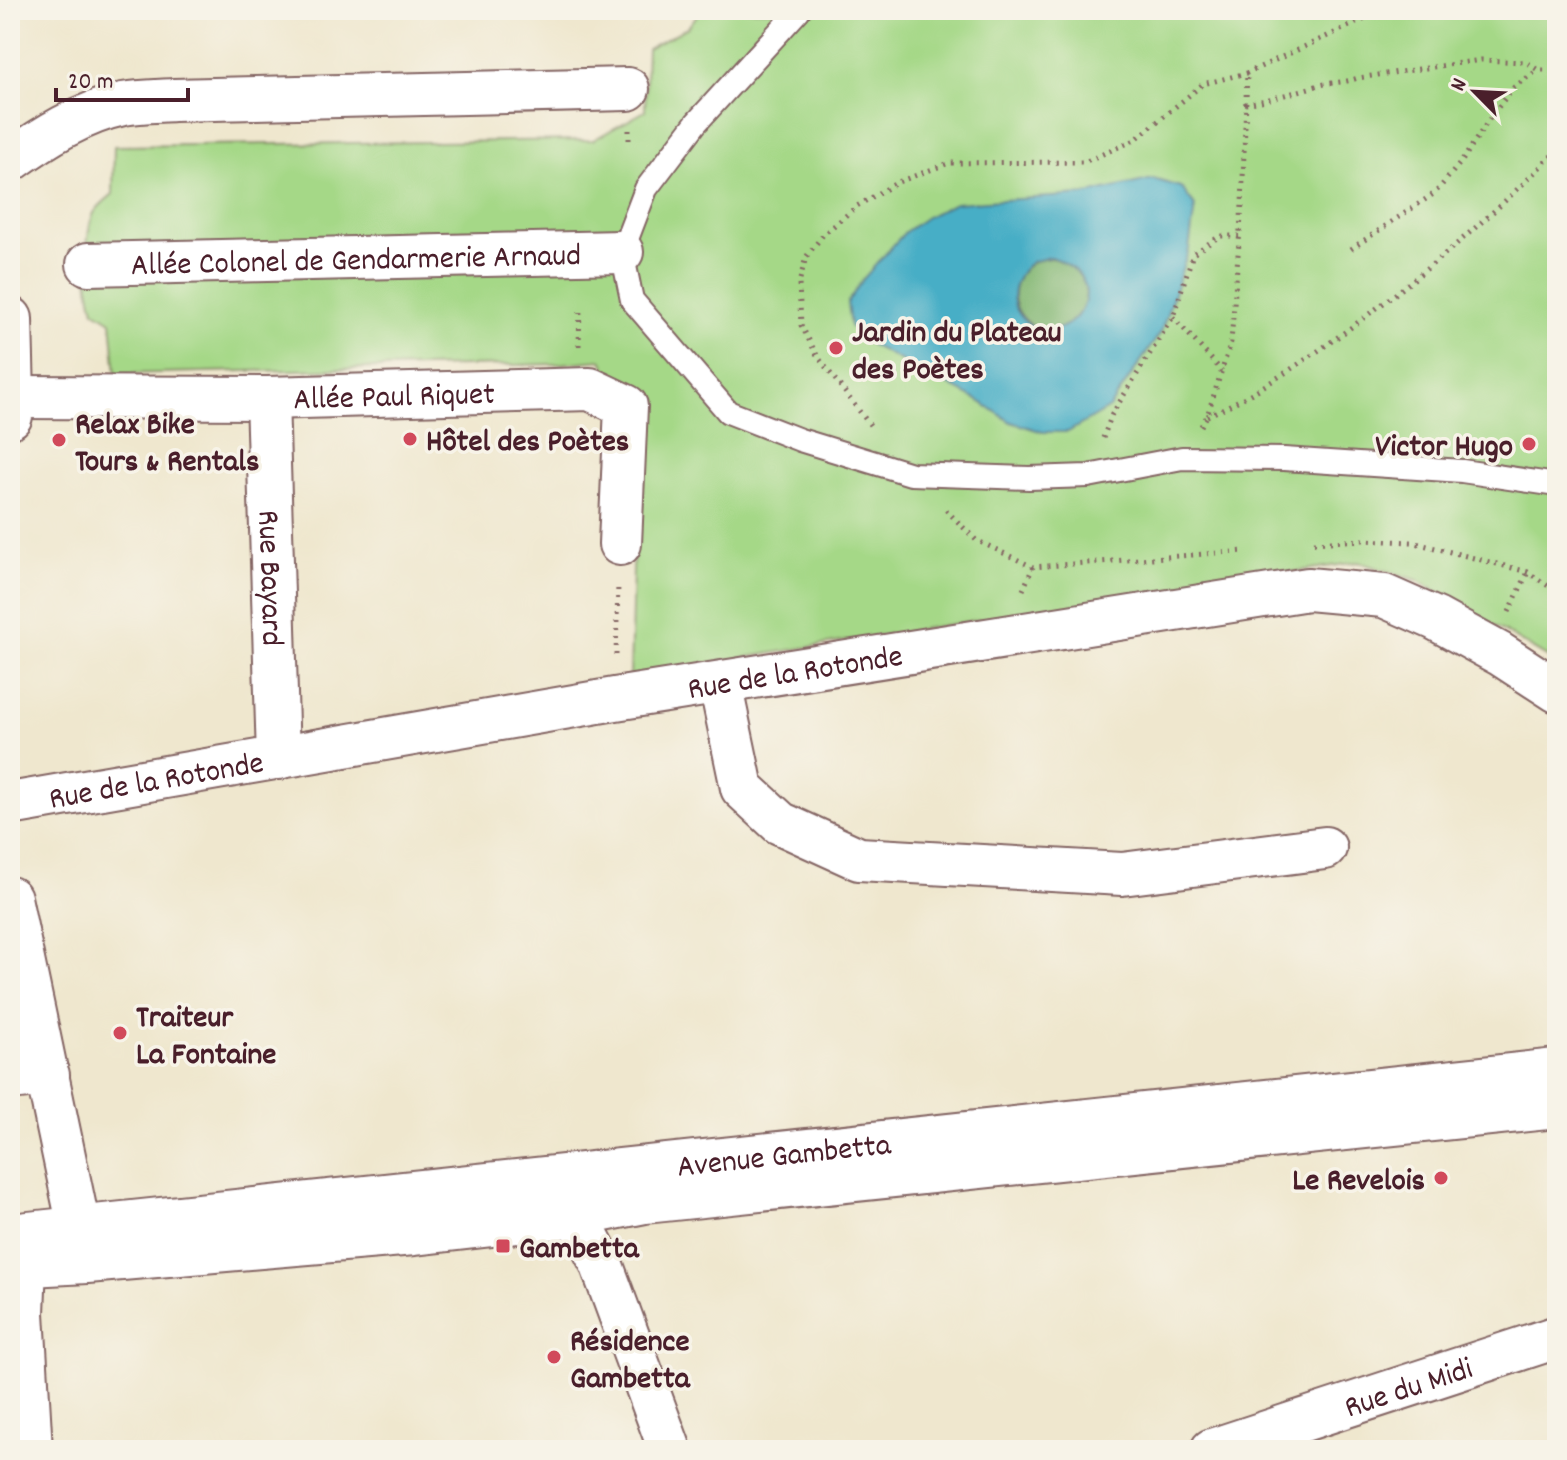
<svg xmlns="http://www.w3.org/2000/svg" width="1567" height="1460" viewBox="0 0 1567 1460" font-family="Dekko,sans-serif">
  <style>
    .green { fill: #a5d887; stroke: #787c59; stroke-width: 2 }
    .forest { fill: #84b874; stroke: #676c50; stroke-width: 2 }
    .water { fill: #46aec6; stroke: #486678; stroke-width: 2; fill-rule: evenodd }
    .lines { fill: none; stroke-linecap: round; stroke-linejoin: round }
    .lane-casing { stroke: #846564; stroke-width: 26 }
    .street-casing { stroke: #846564; stroke-width: 46 }
    .secondary-casing { stroke: #846564; stroke-width: 48 }
    .path { stroke: #846564; stroke-width: 5; stroke-dasharray: 2 6; stroke-linecap: butt }
    .lane { stroke: #fff; stroke-width: 22 }
    .street { stroke: #fff; stroke-width: 42 }
    .secondary { stroke: #fff; stroke-width: 44 }
    .poi-dot { fill: #d1495b; stroke: #f7f3e8; stroke-width: 3 }
    .labels { text-anchor: middle; stroke-width: 7; stroke-linejoin: round; paint-order: stroke }
    .street-label { font-size: 32px; fill: #4a1f2b; stroke: #f7f3e8 }
    .poi-label { font-size: 32px; font-weight: bold; fill: #4a1f2b; stroke: #f7f3e8; text-anchor: start }
  </style>
  <rect width="100%" height="100%" fill="#f7f3e8"/>
  <filter id="ink" filterUnits="userSpaceOnUse"><feTurbulence type="fractalNoise" baseFrequency=".0125" numOctaves="2"/><feDisplacementMap in="SourceGraphic" scale="16" xChannelSelector="R" yChannelSelector="G"/><feConvolveMatrix kernelMatrix="1 2 1 2 8 2 1 2 1" color-interpolation-filters="sRGB"/></filter>
  <filter id="wash" filterUnits="userSpaceOnUse"><feTurbulence type="fractalNoise" baseFrequency=".006" numOctaves="4" result="noise"/><feDisplacementMap in="SourceGraphic" scale="32" xChannelSelector="R" yChannelSelector="G"/><feGaussianBlur stdDeviation="1.8" result="paint"/><feColorMatrix in="noise" values="0 0 0 0 0 0 0 0 0 0 0 0 0 0 0 0 0 1.4 0 .05"/><feComposite in="paint" operator="in"/></filter>
  <g filter="url(#wash)">
    <rect width="100%" height="100%" fill="#efe7ce"/>
    <path class="green" d="M701 10H1557V663L1417 580 1358 562 1015 614 630 676 637 429 602 360 558 364 116 374 111 321 94 310C87 286 83 236 94 213 98 206 107 199 113 194L114 146 593 140 645 111 647 49 688 27Z"/>
    <circle class="forest" cx="1050" cy="294" r="36"/>
    <path class="water" d="M1153 179 1181 187 1195 206 1189 249 1161 332 1109 408 1068 432H1043L1011 422 981 402 869 344 850 326 847 303 863 279 905 232 926 217 955 203 1083 195ZM1050 257C1133 284 1050 369 1017 310 1008 295 1017 271 1032 262 1037 260 1045 259 1050 257Z"/>
  </g>
  <g filter="url(#ink)">
    <g class="lines">
      <g class="lane-casing">
        <path id="lane" d="M799 10 696 123 646 189 622 252 632 300 728 412 800 440 911 474 1029 478 1088 476 1182 458 1284 459 1462 471 1557 485"/>
      </g>
      <g class="street-casing">
        <g id="street">
          <path d="M10 161C44 137 81 113 123 104 139 101 157 101 173 100L628 89"/>
          <path id="s1" d="M88 264 622 252"/>
          <path id="s2" d="M10 397 267 398 590 389 626 406 620 544"/>
          <path id="s3" d="M267 398 278 758"/>
          <path d="M720 683 742 788 780 823 859 859 1122 874 1325 848"/>
          <path id="s4" d="M10 804 615 699 1308 589 1384 596 1436 619 1500 654 1557 691"/>
          <path d="M10 898 86 1261"/>
          <path d="M10 1079 48 1075"/>
          <path d="M565 1183 587 1236 601 1263 670 1450"/>
          <path d="M25 1264 23 1313 31 1450"/>
          <path id="s5" d="M1212 1450 1557 1337"/>
        </g>
      </g>
      <g class="secondary-casing">
        <g id="secondary">
          <path d="M10 319 12 397 10 416"/>
          <path id="s6" d="M10 1236 1557 1071"/>
          <path d="M10 1265 87 1261 414 1233 579 1214 645 1201 1557 1106"/>
        </g>
      </g>
      <g class="path">
        <path d="M1245 104C1271 100 1294 92 1320 85 1333 82 1344 83 1358 78L1481 60 1526 62 1538 70H1557"/>
        <path d="M629 130V143"/>
        <path d="M1351 249 1435 193 1462 161 1492 115 1514 87 1538 70"/>
        <path d="M1173 317 1222 371"/>
        <path d="M579 346 580 307"/>
        <path d="M1207 416C1260 392 1306 360 1353 326 1426 272 1494 215 1557 150"/>
        <path d="M870 425 818 357 801 325 799 283 806 257 823 235 857 206 898 182 949 163 1084 162 1135 140 1203 84 1247 73 1365 19 1378 10"/>
        <path d="M1201 426 1207 416 1231 342 1242 205 1247 73"/>
        <path d="M1103 438 1112 414 1173 317 1193 254 1220 236H1239"/>
        <path d="M946 510 976 540 1033 567 1245 551"/>
        <path d="M1314 543 1362 540 1412 542 1528 572 1557 592"/>
        <path d="M1023 590 1033 567"/>
        <path d="M1509 612 1528 572"/>
        <path d="M616 655 618 585"/>
      </g>
      <use href="#lane" class="lane"/>
      <use href="#street" class="street"/>
      <use href="#secondary" class="secondary"/>
    </g>
  </g>
  <g class="poi-dot">
    <circle cx="836" cy="348" r="8"/>
    <circle cx="410" cy="439" r="8"/>
    <circle cx="59" cy="440" r="8"/>
    <circle cx="1529" cy="444" r="8"/>
    <circle cx="120" cy="1033" r="8"/>
    <circle cx="1441" cy="1178" r="8"/>
    <rect x="495" y="1238" width="16" height="16" rx="4"/>
    <circle cx="554" cy="1357" r="8"/>
  </g>
  <g class="labels">
    <g class="street-label">
      <text dy="11" stroke="none"><textPath href="#s1" startOffset="268">Allée Colonel de Gendarmerie Arnaud</textPath></text>
      <text dy="11" stroke="none"><textPath href="#s2" startOffset="384">Allée Paul Riquet</textPath></text>
      <text dy="11" stroke="none"><textPath href="#s3" startOffset="180">Rue Bayard</textPath></text>
      <text dy="11" stroke="none"><textPath href="#s4" startOffset="796">Rue de la Rotonde</textPath></text>
      <text dy="11" stroke="none"><textPath href="#s4" startOffset="148">Rue de la Rotonde</textPath></text>
      <text dy="11" stroke="none"><textPath href="#s6" startOffset="778">Avenue Gambetta</textPath></text>
      <text dy="11" stroke="none"><textPath href="#s5" startOffset="206">Rue du Midi</textPath></text>
    </g>
    <g class="poi-label">
      <text x="852" y="341">Jardin du Plateau<tspan x="852" dy="37">des Poètes</tspan></text>
      <text x="75" y="433">Relax Bike<tspan x="75" dy="37">Tours &amp; Rentals</tspan></text>
      <text x="426" y="450">Hôtel des Poètes</text>
      <text x="1513" y="455" text-anchor="end">Victor Hugo</text>
      <text x="136" y="1026">Traiteur<tspan x="136" dy="37">La Fontaine</tspan></text>
      <text x="1425" y="1189" text-anchor="end">Le Revelois</text>
      <text x="519" y="1257">Gambetta</text>
      <text x="570" y="1350">Résidence<tspan x="570" dy="37">Gambetta</tspan></text>
    </g>
  </g>
  <rect width="1567" height="1460" fill="none" stroke="#f7f3e8" stroke-width="40"/>
  <g transform="translate(1475 92) rotate(294)" stroke="#f7f3e8" stroke-width="6" paint-order="stroke">
  <path d="M0-6L14 30L0 20L-14 30Z" fill="#4a1f2b"/>
  <text y="-12" font-size="22" font-weight="bold" text-anchor="middle" fill="#4a1f2b">N</text>
  </g>
  <path d="M56 88v12h132v-12" fill="none" stroke="#4a1f2b" stroke-width="4"/>
  <text x="68" y="88" font-size="24" fill="#4a1f2b" stroke="#f7f3e8" stroke-width="6" paint-order="stroke">20 m</text>
</svg>
